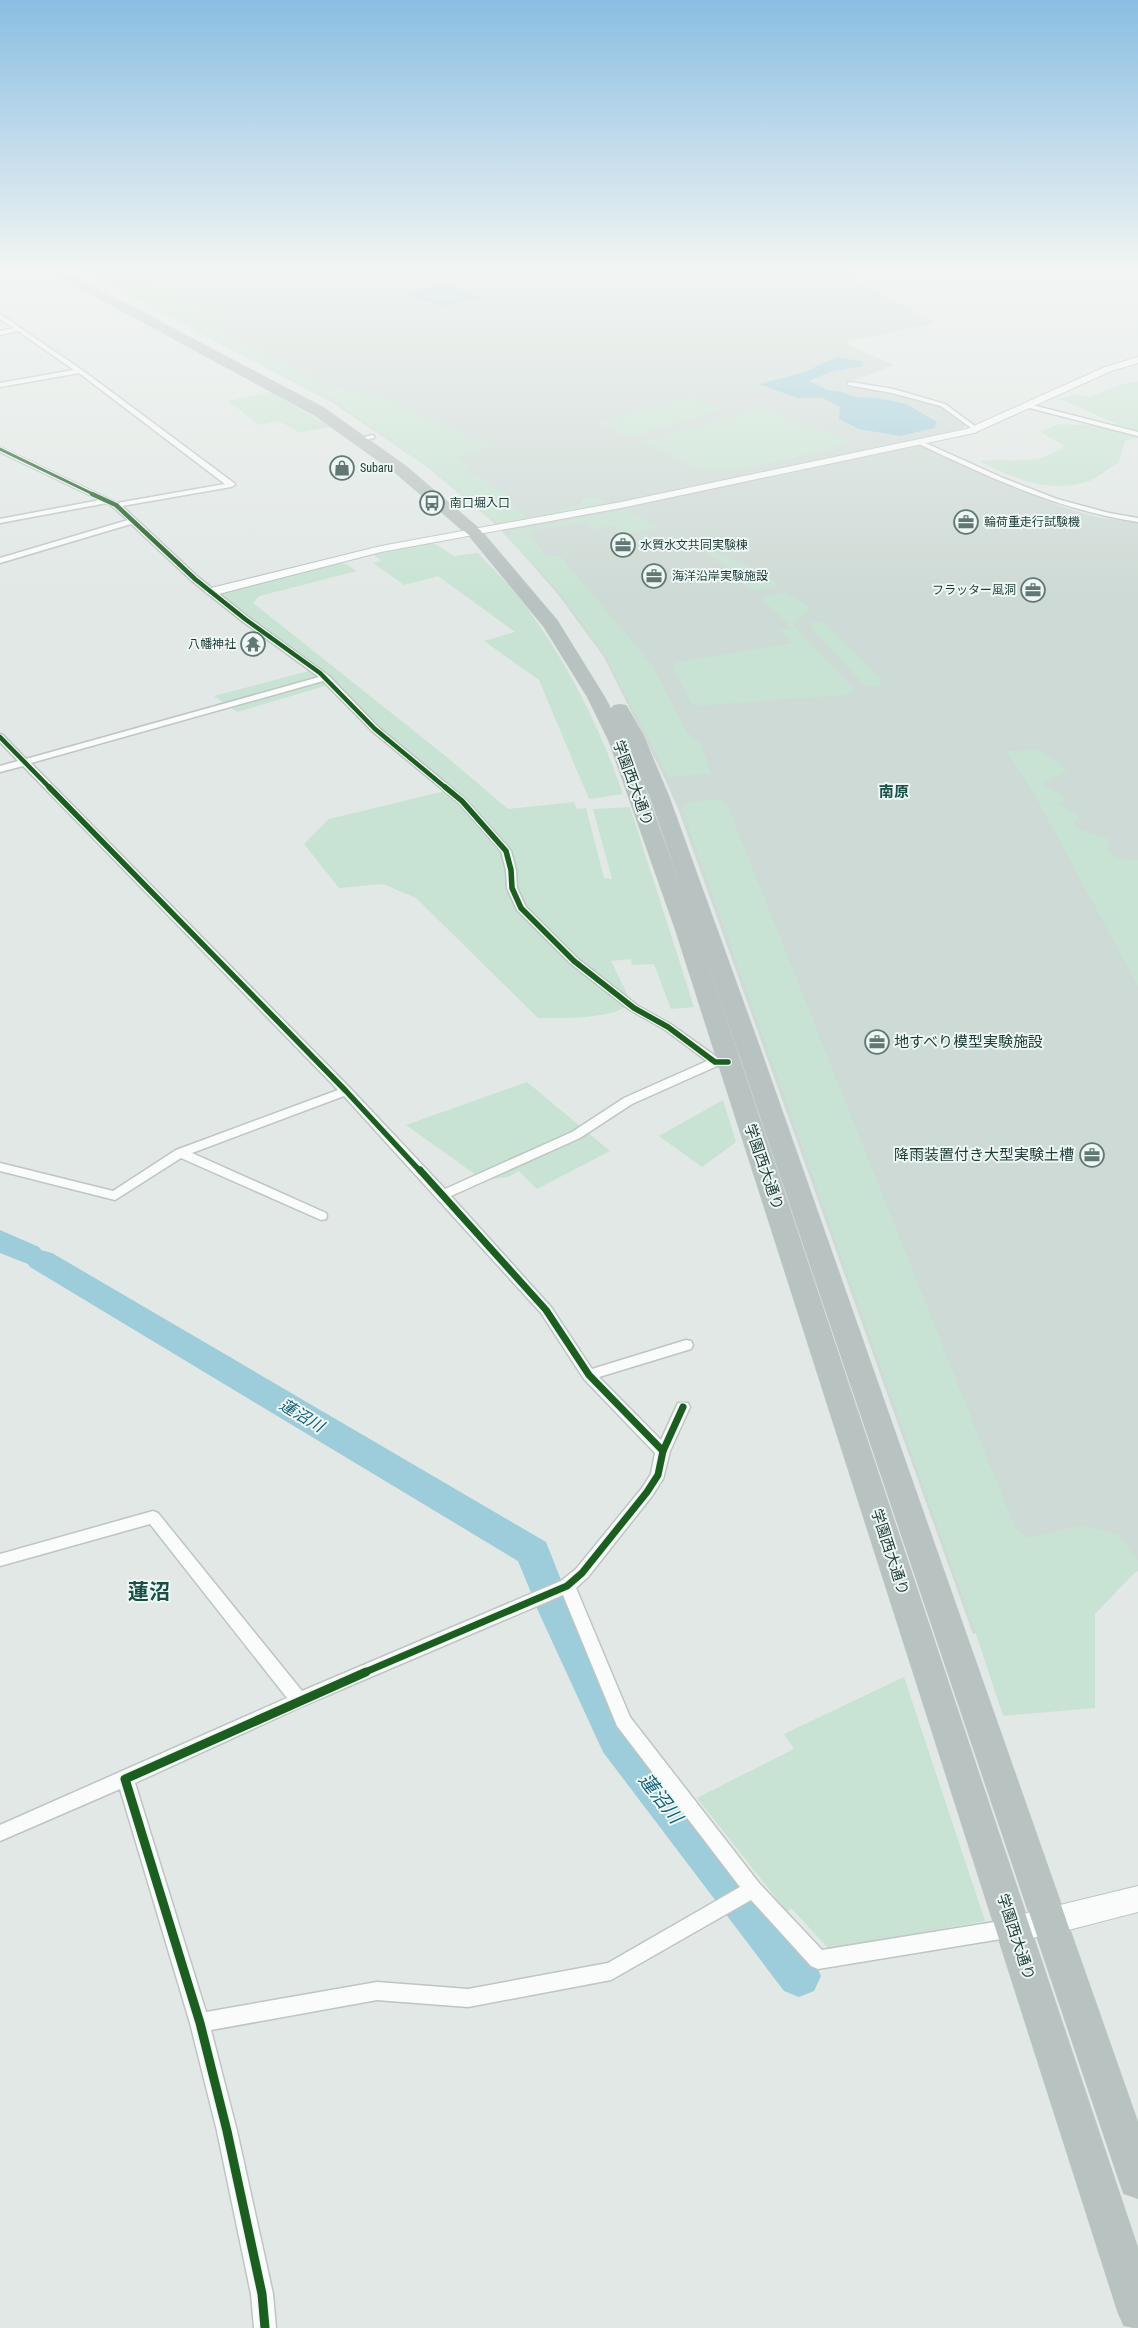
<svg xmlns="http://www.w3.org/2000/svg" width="1138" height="2328" viewBox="0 0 1138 2328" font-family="'Roboto Condensed','Noto Sans JP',sans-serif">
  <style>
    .built { fill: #cedad5 }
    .green { fill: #c8e3d3 }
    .water { fill: #9dccda }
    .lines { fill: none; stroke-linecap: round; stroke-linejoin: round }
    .river { fill: #9dccda; fill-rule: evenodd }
    .street-casing { stroke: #bec5c2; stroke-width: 3 }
    .secondary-casing { stroke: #bdc6c3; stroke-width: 2 }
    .highway-casing { stroke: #bbc5c2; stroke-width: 2 }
    .street { fill: #fafcfb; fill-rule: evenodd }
    .secondary { fill: #fafcfb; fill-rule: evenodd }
    .highway { fill: #b8c2c0; fill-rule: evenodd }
    .cycleway-far4-casing { stroke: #eef7f4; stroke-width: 5 }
    .cycleway-far3-casing { stroke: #eef7f4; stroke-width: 6 }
    .cycleway-far2-casing { stroke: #eef7f4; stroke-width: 8 }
    .cycleway-far1-casing { stroke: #eef7f4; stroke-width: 10 }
    .cycleway-casing { stroke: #eef7f4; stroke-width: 12 }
    .cycleway-far4 { stroke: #1b5e20; stroke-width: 3 }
    .cycleway-far3 { stroke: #1b5e20; stroke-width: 4.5 }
    .cycleway-far2 { stroke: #1b5e20; stroke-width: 5.5 }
    .cycleway-far1 { stroke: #1b5e20; stroke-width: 7 }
    .cycleway { stroke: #1b5e20; stroke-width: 9 }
    .labels { text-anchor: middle; stroke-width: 4; stroke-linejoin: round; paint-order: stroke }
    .far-poi-label { font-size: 12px; fill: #1e3c37; stroke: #eef7f4; text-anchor: start }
    .street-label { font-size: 15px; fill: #1e3c37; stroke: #eef7f4 }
    .far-quarter-label { font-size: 15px; font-weight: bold; fill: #184f47; stroke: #eef7f4 }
    .poi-label { font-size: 15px; fill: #1e3c37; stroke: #eef7f4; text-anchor: start }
    .water-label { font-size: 16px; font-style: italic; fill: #13617c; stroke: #eef7f4 }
    .near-water-label { font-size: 19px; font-style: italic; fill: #13617c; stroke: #eef7f4 }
    .near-quarter-label { font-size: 21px; font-weight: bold; fill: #184f47; stroke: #eef7f4 }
  </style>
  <rect width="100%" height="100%" fill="#e1e8e5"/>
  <path class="built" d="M81 270H845L862 285 934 321V323L849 341 846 344 892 364V366L846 384 898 394 944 408 965 425 962 429 911 441 1021 491 1069 509 1097 517 1138 523V1571L973 1634 679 811 665 779 604 657 557 593 521 552 493 522 427 467 333 403Z"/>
  <g class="green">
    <path d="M82 270H118L211 314 216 318 228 336 331 386 393 401 491 446 456 458 472 467 463 470 509 495 503 498 525 516 530 517 580 505 584 498 596 497 608 503 509 524 495 522 428 467 335 402Z"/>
    <path d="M1138 381V438L1125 441 1119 462C1109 468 1098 478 1087 482 1049 493 1013 479 980 461 1014 458 1034 467 1065 446L1040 432 1058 424 1109 426 1117 424 1060 399 1073 395 1090 397 1119 385Z"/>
    <path d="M271 392 330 427 300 433 279 421 259 425 228 401Z"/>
    <path d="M690 397 723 410 629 437 597 422Z"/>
    <path d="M753 410 773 411 850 442 811 454 730 471 708 472 641 442Z"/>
    <path d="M625 510 657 525 654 529 621 534 614 526 594 529 586 522 533 530 528 534 547 556H560L652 665 687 732 701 744 711 773 668 777 606 657 559 592 507 537 512 531Z"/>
    <path d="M688 539 751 568 777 583 774 587 751 591C730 569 712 553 684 540Z"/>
    <path d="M432 542 454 556 478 553C491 567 505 580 517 595 563 654 599 724 623 794L589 799 539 680 484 641 515 632 438 576 404 585 373 563 381 561 374 555 378 553Z"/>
    <path d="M336 563 346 564 357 571 259 596 253 603 443 754 508 809 574 802 577 809 586 808 604 878 612 879 593 809 630 807 694 1007 671 1009 654 964 632 965 631 959 611 961 631 1002C617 1020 559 1018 538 1018L416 898 383 884 339 888 304 844 329 819 445 791 374 724 335 683 237 712 214 696 316 669 219 593Z"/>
    <path d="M785 592 811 608 795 621 794 626 854 689 852 693 844 695 696 706 691 703 672 666 678 662 792 643 780 630 790 629 787 623 761 598Z"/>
    <path d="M822 621 882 680 881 684 875 687 865 686 812 629 811 625 814 622Z"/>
    <path d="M1040 750 1068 771 1042 784 1067 798 1057 804 1076 814 1079 818 1073 824 1076 828 1108 839V851L1122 860H1138V986L1032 790 1006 751Z"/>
    <path d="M719 799 727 804 1015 1528 1028 1538 1083 1525 1118 1534 1138 1561V1569L1095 1614V1708L1003 1716 975 1631 682 809 691 802Z"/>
    <path d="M527 1082 610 1151 537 1189 519 1171 508 1177 483 1180 406 1125Z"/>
    <path d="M723 1100 736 1142 702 1167 659 1136Z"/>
    <path d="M904 1677 985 1921 829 1949 791 1908 787 1912 697 1798 794 1749 784 1734Z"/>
  </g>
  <g class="water">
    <path d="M445 284 481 298 441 307 406 293Z"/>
    <path d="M837 357 864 362 862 366 830 372 809 381 828 390 843 392 855 397 878 398 906 404 937 422 934 428 900 436 859 429 839 419 840 407 823 398H797L759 384 802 373Z"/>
  </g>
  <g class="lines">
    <path class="river" d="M0 1230 39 1247 41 1250 52 1253 546 1542 563 1585 561 1590 565 1591 631 1728 814 1961 821 1976 814 1991 799 1997 784 1991 603 1752 534 1602 536 1597 532 1595 518 1561 30 1267 28 1264 0 1253Z"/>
    <g class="street-casing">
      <g id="street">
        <path d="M0 314 82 370 234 483 235 485 231 487 122 506 198 577 248 617 329 676 378 727 465 799 511 851 516 870 517 888 526 907 578 959 638 1006 672 1025 718 1058H728L734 1062 728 1066H717L632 1104 580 1138 451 1196 551 1307 592 1369 686 1340 691 1341 693 1345 691 1349 599 1377 661 1440 678 1403H688L690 1407 670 1451 663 1479 652 1496 588 1577 576 1588 630 1717 759 1883 822 1950 1013 1919 1020 1922 1022 1928 1020 1934 1013 1937 818 1969 811 1966 751 1900 611 1980 468 2007 377 2000 211 2030 237 2131 273 2294 276 2328H254L251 2294 217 2131 190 2023 120 1789 0 1841V1825L287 1698 150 1524 0 1566V1554L153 1511 158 1513 302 1691 561 1581 576 1569 642 1488 651 1474 655 1453 584 1379 541 1313 344 1096 192 1153 326 1213 327 1216 326 1219 321 1220 181 1158 115 1200 0 1171V1163L113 1191 176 1150 338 1090 23 766 0 772V766L18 761 0 742V734L3 735 26 759 319 677 242 621 192 581 131 524 0 563V558L128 520 113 507 107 503 0 523V519L100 500 0 452V447L117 503 225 484 79 373 0 387V383L74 370 18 331 0 335V331L14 328 0 319ZM323 681 372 731 459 803 495 844 501 851 506 870 507 888 517 910 570 963 630 1010 664 1029 707 1061 624 1098 572 1132 445 1189 350 1088 31 763ZM563 1595 617 1726 740 1887 608 1963 468 1989 377 1982 206 2012 135 1783 305 1705Z"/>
        <path d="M850 382 893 389 945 404 979 429 974 430 941 406 892 393 848 385V383Z"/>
        <path d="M1028 404 1138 432V436L1026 407 1025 406Z"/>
        <path d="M372 435 374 436V438L360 441 357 439Z"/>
        <path d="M921 441 1003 478 1057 499 1109 513 1138 518V522C1060 510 990 478 919 444V442Z"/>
      </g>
    </g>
    <g class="secondary-casing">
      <g id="secondary">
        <path d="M1138 357V363L1111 371 974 433 621 508 381 552 211 596 205 592 207 589 381 546 621 502 967 429 1105 367Z"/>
        <path d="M1138 1886V1912L1049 1935 1013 1941 1003 1937 999 1928 1003 1919Z"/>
      </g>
    </g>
    <g class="highway-casing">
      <g id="highway">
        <path d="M48 270H61L325 409 405 466 480 530 557 621 604 697 627 740 696 930 1138 2250V2328L1124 2325 1118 2311 676 930 609 740 588 697 544 626 470 536 395 472 315 415Z"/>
        <path d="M620 705 626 706 643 736 669 798 762 1055 1138 2124V2198L1124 2193 1119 2179 740 1055 651 798 625 736 611 710 614 706Z"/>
      </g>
    </g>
    <use href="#street" class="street"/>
    <use href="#secondary" class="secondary"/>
    <use href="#highway" class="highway"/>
    <g class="cycleway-far4-casing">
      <path id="cycleway-far4" d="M0 449 95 495"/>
    </g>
    <g class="cycleway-far3-casing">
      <g id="cycleway-far3">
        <path d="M92 494 116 505 195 579 245 619 320 673 375 729 446 788"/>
        <path d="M0 737 50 788"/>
      </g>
    </g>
    <g class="cycleway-far2-casing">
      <g id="cycleway-far2">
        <path d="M49 787 346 1091 421 1172"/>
        <path d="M445 787 462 801 506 851 511 870 512 888 521 908 574 961 634 1008 668 1027 715 1062H728"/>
      </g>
    </g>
    <g class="cycleway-far1-casing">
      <g id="cycleway-far1">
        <path d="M420 1170 546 1310 589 1375 663 1451"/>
        <path d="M363 1673 567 1586 582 1573 647 1492 658 1475 663 1451 683 1407"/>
      </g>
    </g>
    <g class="cycleway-casing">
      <path id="cycleway" d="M265 2328 262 2294 227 2131 200 2023 125 1779 366 1672"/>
    </g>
    <use href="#cycleway-far4" class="cycleway-far4"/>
    <use href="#cycleway-far3" class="cycleway-far3"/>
    <use href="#cycleway-far2" class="cycleway-far2"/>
    <use href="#cycleway-far1" class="cycleway-far1"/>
    <use href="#cycleway" class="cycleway"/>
  </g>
  <linearGradient id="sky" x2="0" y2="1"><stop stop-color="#8abee2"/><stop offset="0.45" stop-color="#f2f5f3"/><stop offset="1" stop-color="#f2f5f3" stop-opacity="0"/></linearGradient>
  <rect width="1138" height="596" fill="url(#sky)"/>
  <defs>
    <g id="shop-ring" transform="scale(1.25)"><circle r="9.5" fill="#eef7f4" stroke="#627874" stroke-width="1.5"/><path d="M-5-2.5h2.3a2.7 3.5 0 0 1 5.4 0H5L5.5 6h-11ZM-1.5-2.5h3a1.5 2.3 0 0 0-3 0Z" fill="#627874"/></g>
    <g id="bus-ring" transform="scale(1.25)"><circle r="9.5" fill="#eef7f4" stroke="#627874" stroke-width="1.5"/><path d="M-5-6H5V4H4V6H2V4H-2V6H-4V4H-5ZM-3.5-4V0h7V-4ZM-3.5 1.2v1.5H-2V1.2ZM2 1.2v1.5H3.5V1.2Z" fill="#627874"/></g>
    <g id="office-ring" transform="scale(1.25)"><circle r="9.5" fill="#eef7f4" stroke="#627874" stroke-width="1.5"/><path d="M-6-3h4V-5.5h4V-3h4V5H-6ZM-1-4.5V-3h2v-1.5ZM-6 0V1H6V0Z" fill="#627874"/></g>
    <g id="temple-ring" transform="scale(1.25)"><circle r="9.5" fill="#eef7f4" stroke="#627874" stroke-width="1.5"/><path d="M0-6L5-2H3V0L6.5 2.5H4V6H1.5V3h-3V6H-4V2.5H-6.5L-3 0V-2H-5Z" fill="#627874"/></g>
  </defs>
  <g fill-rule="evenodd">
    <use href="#shop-ring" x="342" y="468"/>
    <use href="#bus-ring" x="432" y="503"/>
    <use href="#office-ring" x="966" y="522"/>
    <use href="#office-ring" x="623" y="545"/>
    <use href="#office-ring" x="654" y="576"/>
    <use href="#office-ring" x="1033" y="590"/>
    <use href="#temple-ring" x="253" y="644"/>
    <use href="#office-ring" x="877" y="1042"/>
    <use href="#office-ring" x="1092" y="1155"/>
  </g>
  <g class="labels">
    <g class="far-poi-label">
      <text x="360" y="472">Subaru</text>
      <text x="450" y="507">南口堀入口</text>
      <text x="984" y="526">輪荷重走行試験機</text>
      <text x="640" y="549">水質水文共同実験棟</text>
      <text x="672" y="580">海洋沿岸実験施設</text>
      <text x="1016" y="594" text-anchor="end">フラッター風洞</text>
      <text x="236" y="648" text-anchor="end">八幡神社</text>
    </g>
    <g class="street-label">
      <text transform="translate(633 783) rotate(70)" y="5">学園西大通り</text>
      <text transform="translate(764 1167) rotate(71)" y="5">学園西大通り</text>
      <text transform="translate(890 1552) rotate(72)" y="5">学園西大通り</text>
      <text transform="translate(1016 1937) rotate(72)" y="5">学園西大通り</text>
    </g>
    <g class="far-quarter-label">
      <text x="894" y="797">南原</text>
    </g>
    <g class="poi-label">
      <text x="894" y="1047">地すべり模型実験施設</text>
      <text x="1074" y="1160" text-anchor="end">降雨装置付き大型実験土槽</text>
    </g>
    <g class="water-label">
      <text transform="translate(302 1415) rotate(31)" y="6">蓮沼川</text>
    </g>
    <g class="near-water-label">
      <text transform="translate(661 1798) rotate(52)" y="7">蓮沼川</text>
    </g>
    <g class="near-quarter-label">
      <text x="149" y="1599">蓮沼</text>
    </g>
  </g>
</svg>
